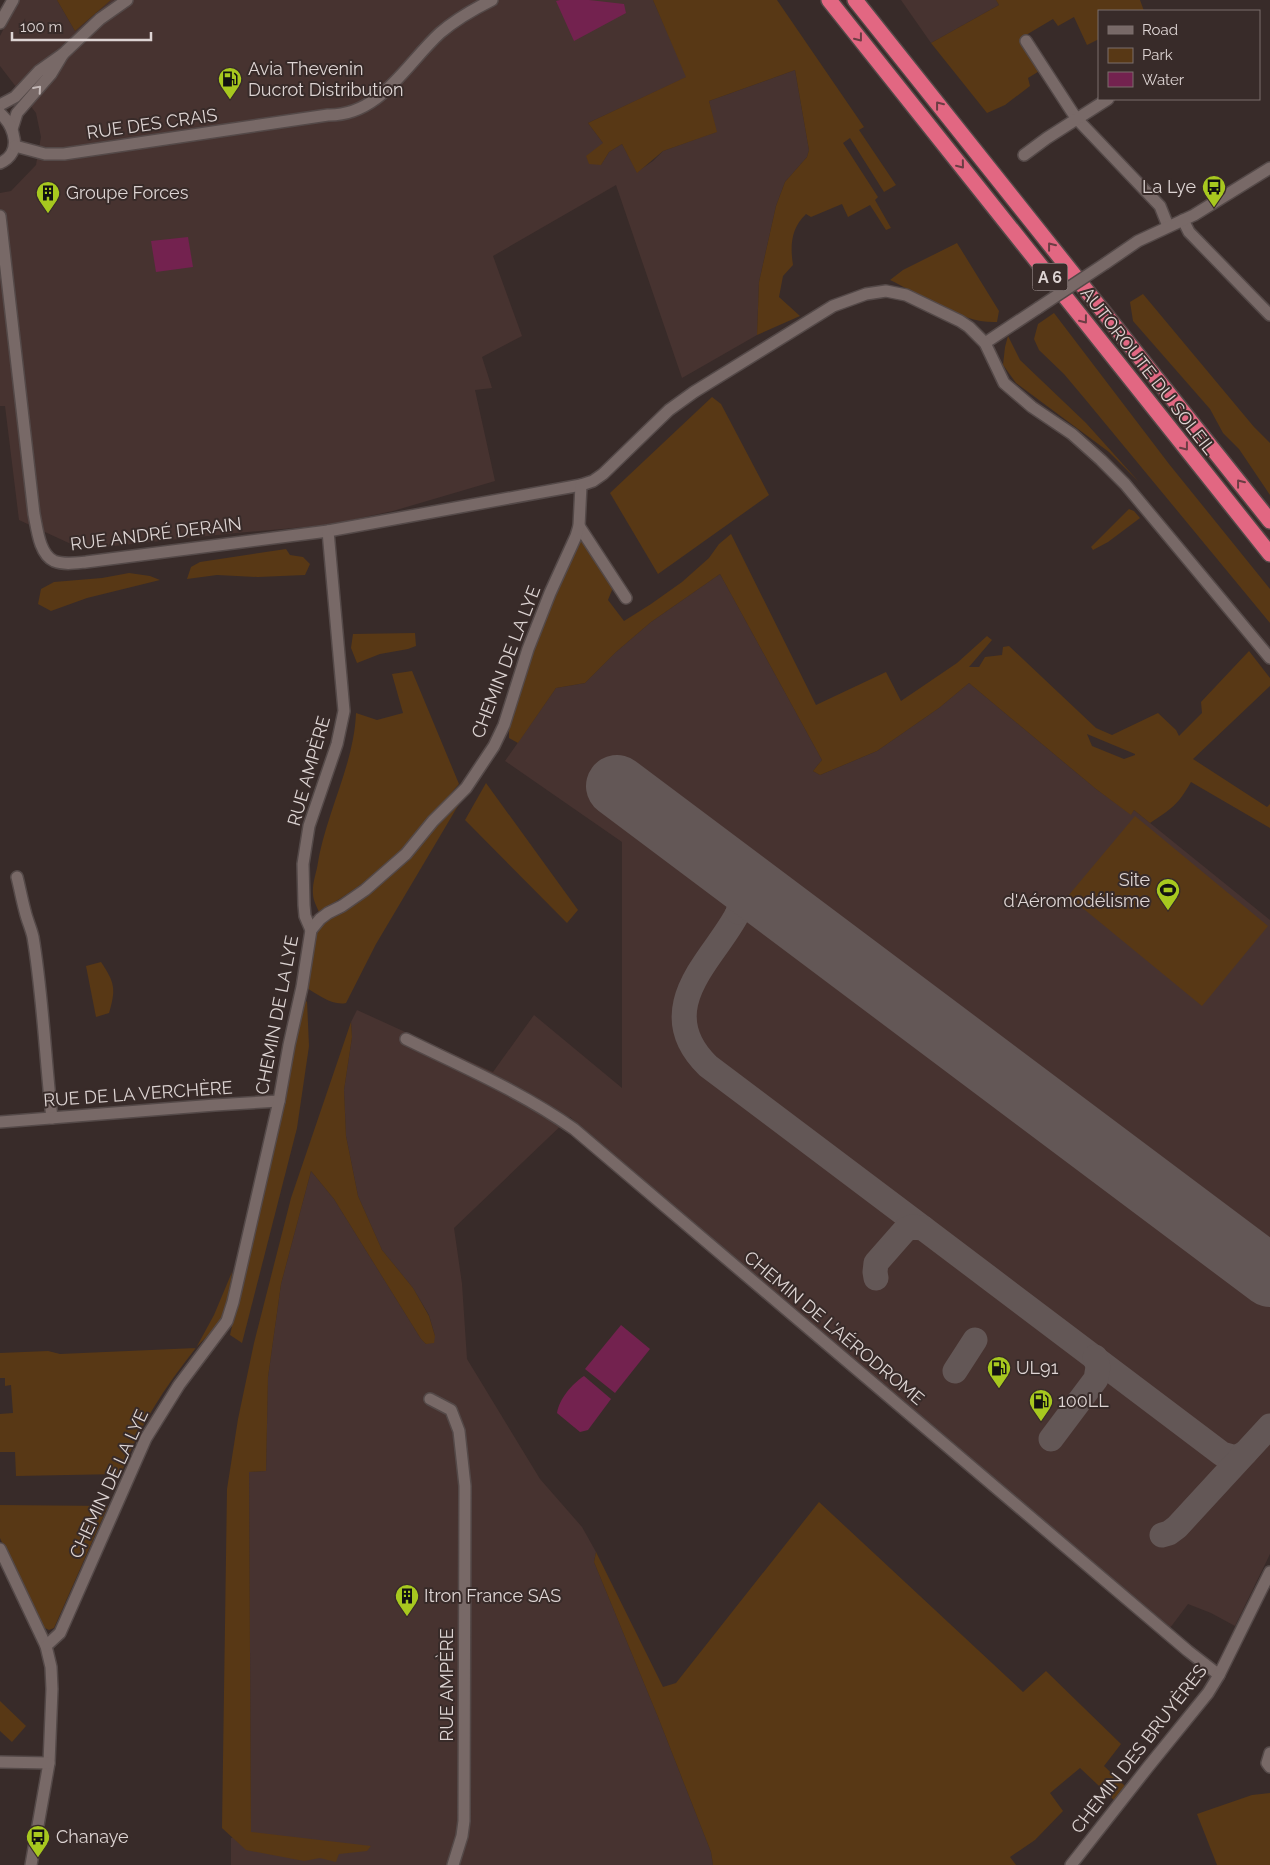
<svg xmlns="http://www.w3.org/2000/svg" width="1270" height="1865" viewBox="0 0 1270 1865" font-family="Raleway,sans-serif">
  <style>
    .built { fill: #473330 }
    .green { fill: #583815; fill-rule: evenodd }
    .water { fill: #73224f }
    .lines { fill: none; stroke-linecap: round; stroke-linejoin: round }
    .taxiway { stroke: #635756; stroke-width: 25 }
    .runway { stroke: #635756; stroke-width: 62 }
    .minor-casing { stroke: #544948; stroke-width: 14 }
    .motorway-casing { stroke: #544948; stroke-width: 18 }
    .minor { stroke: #786967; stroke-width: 11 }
    .motorway { stroke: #e26782; stroke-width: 15 }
    .minor-bridge-casing { stroke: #544948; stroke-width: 14; stroke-linecap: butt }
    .minor-bridge { stroke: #786967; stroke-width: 11 }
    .oneway { stroke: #6b3d44 }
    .oneway2 { stroke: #c4b9b8 }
    .labels { text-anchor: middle; stroke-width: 4; stroke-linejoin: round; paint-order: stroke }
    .shield { fill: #382b29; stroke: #aca1a0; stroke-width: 1 }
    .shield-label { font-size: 16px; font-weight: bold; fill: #ddd4d3 }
    .poi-label { font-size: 18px; fill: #ddd4d3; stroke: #382b29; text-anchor: start }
    .street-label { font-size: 18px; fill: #ddd4d3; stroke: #382b29 }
  </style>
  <rect width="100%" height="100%" fill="#382b29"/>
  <g class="built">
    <path d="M18 0H57L75 31 111 0H653L687 77 588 123 603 143 601 165 609 152 622 144 637 172 653 161 663 151 716 132 709 101 795 70 809 150 807 157 785 182 776 206 759 282 757 335 682 378 616 185 493 256 522 336 482 357 492 388 475 390 495 481 393 511 328 525 236 533 85 549 71 544 19 520 5 406H0V193L11 191 36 165 41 137 36 113 0 66V36Z"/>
    <path d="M901 0H996L999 5 931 43Z"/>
    <path d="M720 574 822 760 813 771 820 775 877 751 939 708 969 683 1096 789 1131 814 1134 810 1270 920V1554L1235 1626 1211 1613 1188 1604 1170 1628 971 1462 570 1117 454 1228 462 1284 467 1359 540 1479 582 1527 596 1552 594 1562 658 1717 711 1852 713 1865H231V1838L251 1832 249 1472 266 1471 268 1377 281 1284 311 1171 334 1199 421 1339 426 1344 435 1336 429 1315 413 1288 382 1250 358 1196 346 1136 344 1090 352 1037 351 1022 357 1010 493 1072 534 1015 622 1088V842L505 761 556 688 585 683 616 652 651 622Z"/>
  </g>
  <g class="green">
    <path d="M57 0H111L75 31Z"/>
    <path d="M653 0H777L864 127 859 130 896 185 884 192 850 138 843 143 878 197 875 200 891 228 886 230 870 205 848 217 842 204 811 217 806 214C791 228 790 246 793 265L783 276 779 297 800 316 757 335 759 282 776 206 785 182 807 157 809 150 795 70 709 101 717 132 663 151 637 173 622 144 609 152 601 165 589 164 586 156 603 143 588 123 686 77Z"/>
    <path d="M996 0H1140L1144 11H1099V39L1087 45 1074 17 1058 26 1053 19 1021 38 1041 70 1028 78 1030 86 1005 105 987 113 931 43 999 5Z"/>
    <path d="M957 243 999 311 997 322C962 324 921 295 890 280L903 270Z"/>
    <path d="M1143 294 1254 427 1270 443V495L1239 449 1223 433 1210 409 1133 321 1130 302Z"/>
    <path d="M1054 313 1169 464 1270 589V623L1085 399 1064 374 1039 350 1034 339 1038 324Z"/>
    <path d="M1008 336 1020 360 1086 423 1139 482 1109 452 1016 383 1003 365 1005 347Z"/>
    <path d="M712 397 721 404 769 495 658 574 610 493Z"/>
    <path d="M1129 509 1134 511 1140 518 1108 542 1093 550 1091 547Z"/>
    <path d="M731 534 816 705 886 672 901 701 957 663 987 636 992 640 969 667H979L985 657 1002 655 1003 647 1009 646 1096 728 1112 735 1158 713 1176 730 1179 736 1202 713 1201 702 1249 651 1270 678V686L1193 759 1267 807 1270 804V828L1191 782C1178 805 1171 809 1150 823L1134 810 1131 815 1096 789 969 683 939 708 877 751 820 775 813 771 822 760 720 574 651 622 616 652 585 683 556 688 518 743 509 738V726L536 641 580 539 614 585 608 600 624 621 651 604 682 582 709 558 719 544ZM1087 734 1135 754V755L1124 759 1092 746Z"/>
    <path d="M286 549 290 555 303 557 310 564 305 575 258 577 217 575 187 579 191 567 200 562Z"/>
    <path d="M129 573 150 576 160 580 87 598 51 611 38 604 41 589 54 582 102 578Z"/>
    <path d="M415 633 416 646 408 649 380 654 357 663 351 648 353 634Z"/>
    <path d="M412 671 459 784C443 802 430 822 413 840 385 869 353 891 319 912 317 907 313 900 313 894 312 886 315 876 317 868 325 814 354 766 356 713L377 720 403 713 392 674Z"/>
    <path d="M486 783 578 910 567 923 465 820Z"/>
    <path d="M462 799 376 944 346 1003C333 1006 318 995 307 988L317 931 326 920 346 909 383 881 413 851 434 825Z"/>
    <path d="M1135 816 1268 926 1202 1006 1068 896Z"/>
    <path d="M101 962C115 983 116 989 109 1013L96 1017 86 966Z"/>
    <path d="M307 1001 309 1046 297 1128 242 1343 230 1335 304 1004Z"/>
    <path d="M351 1022 352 1037 344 1090 346 1136 358 1196 382 1250 413 1288 429 1316 435 1336 434 1343 426 1344 421 1339 334 1199 311 1171 281 1284 268 1377 266 1471 249 1472 251 1832 371 1846 367 1851 339 1854 336 1862 320 1858 304 1861 246 1850 222 1828 227 1489 238 1419 254 1343 291 1198Z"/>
    <path d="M232 1272C230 1287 229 1302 222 1317 217 1329 203 1339 195 1349 165 1387 138 1428 121 1474L16 1476 15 1452H0V1414L13 1413 11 1385 5 1386V1378H0V1353L48 1351 60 1354 196 1348 214 1315Z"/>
    <path d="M819 1502 1023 1692 1046 1671 1121 1744 1104 1766 1125 1786 1115 1801 1080 1768 1050 1793 1063 1811 1035 1840 1010 1857 1016 1865H713L711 1852 658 1717 594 1562 596 1552 663 1687 676 1683Z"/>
    <path d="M0 1505 108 1506 54 1628 49 1630 41 1626 0 1538Z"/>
    <path d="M0 1701 26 1726 12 1742 0 1731Z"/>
    <path d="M1270 1793V1865H1217L1197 1814 1252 1795Z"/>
  </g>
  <g class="water">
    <path d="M560 0H589L624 4 626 13 574 41 556 1Z"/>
    <path d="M188 237 193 267 156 272 151 241Z"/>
    <path d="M621 1325 650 1349 615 1393 585 1369Z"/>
    <path d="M584 1376 611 1399 588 1430 580 1432 557 1413C559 1399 572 1384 584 1376Z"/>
  </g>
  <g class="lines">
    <g class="taxiway">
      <path d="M740 878C767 927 631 991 708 1066L923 1228"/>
      <path d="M738 912C748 902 757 898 771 901"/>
      <path d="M876 1278 875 1272 876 1263 905 1230 912 1227 923 1228 1222 1454 1236 1458 1245 1453"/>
      <path d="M955 1371 975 1340"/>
      <path d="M1051 1439 1096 1379 1098 1367 1095 1357"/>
      <path d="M1162 1535 1169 1533 1177 1527 1270 1426"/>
    </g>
    <path class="runway" d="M617 786 1270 1276"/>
    <g class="minor-casing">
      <g id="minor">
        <path d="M0 23 13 0"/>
        <path d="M1026 41 1076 118 1160 206 1168 226"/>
        <path d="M63 54 100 19 127 0"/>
        <path d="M0 105 15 97 39 71 63 54 51 74 17 113 12 129"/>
        <path d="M0 113C15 127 23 153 0 163"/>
        <path d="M15 146 45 154H64L328 115C380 116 406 64 440 33 456 19 474 9 492 0"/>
        <path d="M1024 155 1047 138 1108 99"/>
        <path d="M0 216 34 514C37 528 39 554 54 561 64 565 76 563 86 562L328 531 581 485"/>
        <path d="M1183 220 1189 232 1270 315"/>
        <path d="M1106 263 1138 241 1194 215 1270 168"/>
        <path d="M985 343 1038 308"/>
        <path d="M579 526 626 598"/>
        <path d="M17 877C20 889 22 900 25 911 27 920 31 928 33 937 43 997 45 1057 52 1118"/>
        <path d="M311 930 305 916 304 905 303 864 309 826 337 744 344 711 328 531"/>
        <path d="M406 1039C463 1067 522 1092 574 1129L1188 1651 1219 1675"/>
        <path d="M0 1122 215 1105 279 1101"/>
        <path d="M430 1399 451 1410 459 1431 465 1486 464 1821 462 1836 453 1865"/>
        <path d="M0 1549 46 1646 51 1667 52 1689 49 1763 31 1865"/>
        <path d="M46 1646 60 1633 146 1438 179 1385 227 1321 233 1302 279 1101 289 1045 302 987 311 930 320 919 328 913 342 906 365 890 406 854 433 821 466 788 494 746 504 725 528 649 550 593 576 536 579 526 581 485 593 481 603 474 669 410 694 392 833 306 866 294 886 291 906 295 960 321 969 327 985 343 1004 383 1032 407 1072 434 1101 460 1125 484 1270 658"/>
        <path d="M1270 1753 1267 1763 1270 1767"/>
        <path d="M0 1762 49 1763"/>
        <path d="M1071 1865 1148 1767 1208 1693 1219 1675 1270 1572"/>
      </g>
    </g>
    <g class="motorway-casing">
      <g id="motorway">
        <path d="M829 0 1270 554"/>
        <path d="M855 0 1270 521"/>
      </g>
    </g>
    <use href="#minor" class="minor"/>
    <use href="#motorway" class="motorway"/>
    <g class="minor-bridge-casing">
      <path id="minor-bridge" d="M1038 308 1106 263"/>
    </g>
    <use href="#minor-bridge" class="minor-bridge"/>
  </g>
  <defs><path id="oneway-chevron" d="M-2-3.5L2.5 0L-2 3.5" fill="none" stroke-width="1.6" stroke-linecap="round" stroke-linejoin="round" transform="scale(1.25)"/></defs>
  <g class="oneway">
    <use href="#oneway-chevron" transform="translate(859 38) rotate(52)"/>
    <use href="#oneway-chevron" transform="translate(939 105) rotate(-128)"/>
    <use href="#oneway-chevron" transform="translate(961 165) rotate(51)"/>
    <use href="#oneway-chevron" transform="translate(1051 246) rotate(-128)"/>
    <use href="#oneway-chevron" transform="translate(1084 320) rotate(52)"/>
    <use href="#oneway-chevron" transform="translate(1185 447) rotate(52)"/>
    <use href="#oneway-chevron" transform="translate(1240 483) rotate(-128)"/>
  </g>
  <use class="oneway2" href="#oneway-chevron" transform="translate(38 89) rotate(-49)"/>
  <defs>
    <g id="fuel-pin" transform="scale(1.25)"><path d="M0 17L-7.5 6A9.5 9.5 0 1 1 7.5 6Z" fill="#a7c81f" stroke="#382b29"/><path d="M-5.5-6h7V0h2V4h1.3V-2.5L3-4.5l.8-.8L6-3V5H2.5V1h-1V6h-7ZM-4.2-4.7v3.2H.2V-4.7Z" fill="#111"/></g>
    <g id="bus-pin" transform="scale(1.25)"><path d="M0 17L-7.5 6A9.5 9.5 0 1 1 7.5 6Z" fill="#a7c81f" stroke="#382b29"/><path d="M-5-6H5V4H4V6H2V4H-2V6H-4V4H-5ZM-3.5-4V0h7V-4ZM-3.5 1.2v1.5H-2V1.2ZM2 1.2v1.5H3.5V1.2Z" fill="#111"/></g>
    <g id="building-pin" transform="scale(1.25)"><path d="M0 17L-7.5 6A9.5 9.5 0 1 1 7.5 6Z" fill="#a7c81f" stroke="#382b29"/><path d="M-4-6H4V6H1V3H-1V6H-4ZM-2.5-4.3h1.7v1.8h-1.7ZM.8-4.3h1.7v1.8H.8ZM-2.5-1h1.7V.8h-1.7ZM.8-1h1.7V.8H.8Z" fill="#111"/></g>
    <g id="stadium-pin" transform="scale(1.25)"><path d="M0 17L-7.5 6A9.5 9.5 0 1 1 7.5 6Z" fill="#a7c81f" stroke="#382b29"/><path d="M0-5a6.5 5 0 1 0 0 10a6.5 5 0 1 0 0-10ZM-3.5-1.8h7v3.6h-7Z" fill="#111"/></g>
  </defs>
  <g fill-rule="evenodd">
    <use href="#fuel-pin" x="230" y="79"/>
    <use href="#bus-pin" x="1214" y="187"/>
    <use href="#building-pin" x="48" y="193"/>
    <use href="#stadium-pin" x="1168" y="890"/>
    <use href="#fuel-pin" x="999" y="1368"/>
    <use href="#fuel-pin" x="1041" y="1401"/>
    <use href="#building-pin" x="407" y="1596"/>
    <use href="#bus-pin" x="38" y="1837"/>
  </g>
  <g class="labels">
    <rect class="shield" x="1032.5" y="263.5" width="35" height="27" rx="4"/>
    <g class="shield-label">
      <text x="1050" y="283">A 6</text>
    </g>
    <g class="poi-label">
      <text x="248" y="75">Avia Thevenin<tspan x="248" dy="21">Ducrot Distribution</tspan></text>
      <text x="1196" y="193" text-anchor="end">La Lye</text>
      <text x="66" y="199">Groupe Forces</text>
      <text x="1150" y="886" text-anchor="end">Site<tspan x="1150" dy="21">d'Aéromodélisme</tspan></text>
      <text x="1016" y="1374">UL91</text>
      <text x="1058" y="1407">100LL</text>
      <text x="424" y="1602">Itron France SAS</text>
      <text x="56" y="1843">Chanaye</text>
    </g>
    <g class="street-label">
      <text transform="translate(152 124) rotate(-8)" y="6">RUE DES CRAIS</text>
      <text transform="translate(1148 371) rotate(52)" y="6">AUTOROUTE DU SOLEIL</text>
      <text transform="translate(156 534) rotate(-7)" y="6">RUE ANDRÉ DERAIN</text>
      <text transform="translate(506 662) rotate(-69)" y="6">CHEMIN DE LA LYE</text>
      <text transform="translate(309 771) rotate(-74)" y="6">RUE AMPÈRE</text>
      <text transform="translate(277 1015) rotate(-79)" y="6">CHEMIN DE LA LYE</text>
      <text transform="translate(138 1094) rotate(-4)" y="6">RUE DE LA VERCHÈRE</text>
      <text transform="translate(834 1328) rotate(40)" y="6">CHEMIN DE L'AÉRODROME</text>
      <text transform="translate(109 1484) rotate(-65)" y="6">CHEMIN DE LA LYE</text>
      <text transform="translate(447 1685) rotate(-90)" y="6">RUE AMPÈRE</text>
      <text transform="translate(1139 1749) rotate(-52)" y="6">CHEMIN DES BRUYÈRES</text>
    </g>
  </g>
  <rect x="1098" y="10" width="162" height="90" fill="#382b29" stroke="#7a6f6d"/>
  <rect x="1108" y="26" width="25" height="8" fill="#786967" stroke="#7a6f6d"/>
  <text x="1142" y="35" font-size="15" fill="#ddd4d3">Road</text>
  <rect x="1108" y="48" width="25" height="15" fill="#583815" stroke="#7a6f6d"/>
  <text x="1142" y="60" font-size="15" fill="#ddd4d3">Park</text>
  <rect x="1108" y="72" width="25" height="15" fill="#73224f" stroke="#7a6f6d"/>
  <text x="1142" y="85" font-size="15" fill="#ddd4d3">Water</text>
  <path d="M12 32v8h139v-8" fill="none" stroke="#ddd4d3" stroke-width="2.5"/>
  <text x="20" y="32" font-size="15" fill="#ddd4d3" stroke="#382b29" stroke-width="4" paint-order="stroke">100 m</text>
</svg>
